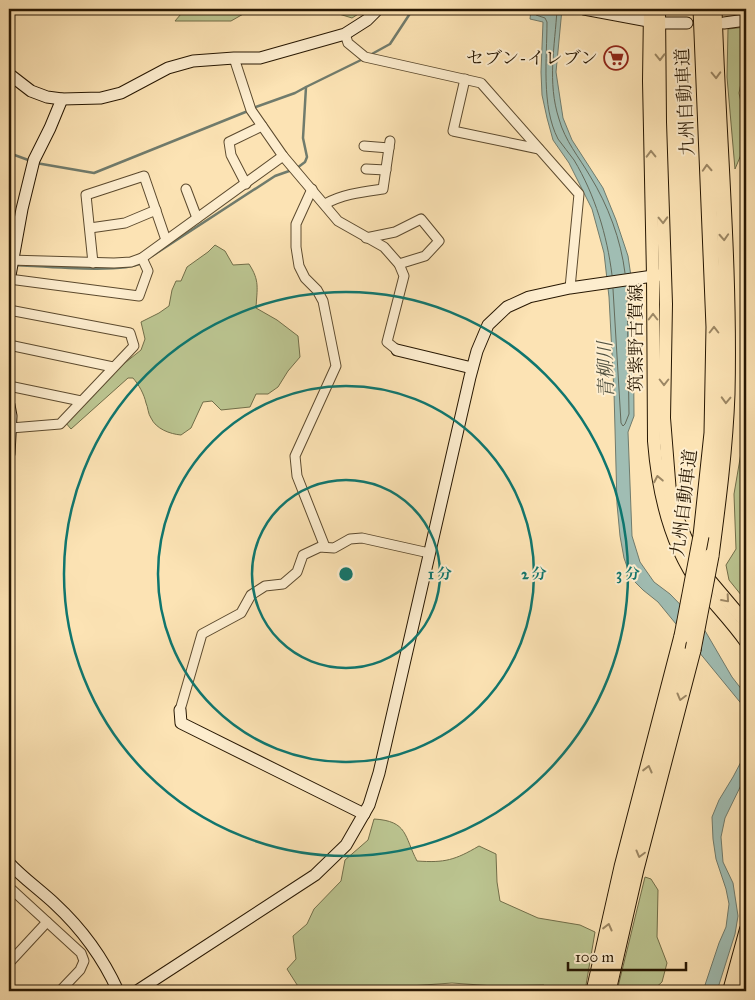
<svg xmlns="http://www.w3.org/2000/svg" width="755" height="1000" viewBox="0 0 755 1000" font-family="'IM FELL Great Primer','Noto Serif JP',serif">
  <style>
    .green { fill: #bbc490; stroke: #716e49 }
    .water { fill: #a0bdb3; stroke: #707b6c }
    .lines { fill: none; stroke-linecap: round; stroke-linejoin: round }
    .shore { stroke: #646a5a; stroke-width: 1 }
    .stream { stroke: #707b6c; stroke-width: 2.5 }
    .street-casing { stroke: #5c4a2e; stroke-width: 11 }
    .secondary-casing { stroke: #271702; stroke-width: 13 }
    .primary-casing { stroke: #271702; stroke-width: 14 }
    .highway-casing { stroke: #271702; stroke-width: 17 }
    .street { stroke: #fdedce; stroke-width: 9 }
    .secondary { stroke: #fdedce; stroke-width: 11 }
    .primary { stroke: #fce3b4; stroke-width: 12 }
    .highway { stroke: #fce3b4; stroke-width: 15 }
    .highway-bridge-casing { stroke: #271702; stroke-width: 17; stroke-linecap: butt }
    .highway-bridge { stroke: #fce3b4; stroke-width: 15 }
    .oneway { stroke: #9c8764 }
    .ring { fill: none; stroke: #0f766e; stroke-width: 2.5 }
    .labels { text-anchor: middle; stroke-width: 4; stroke-linejoin: round; paint-order: stroke }
    .poi-label { font-size: 18px; fill: #271702; stroke: #fdedce; text-anchor: end }
    .street-label { font-size: 18px; fill: #271702; stroke: #fdedce }
    .water-label { font-size: 19px; font-style: italic; fill: #515140; stroke: #fdedce }
    .centre { fill: #0f766e; stroke: #fdedce; stroke-width: 2.5 }
    .ring-label { font-size: 15px; text-anchor: middle; font-weight: bold; fill: #0f766e; stroke: #fdedce; stroke-width: 4; stroke-linejoin: round; paint-order: stroke }
  </style>
  <rect width="100%" height="100%" fill="#fce3b4"/>
  <filter id="stains"><feTurbulence type="fractalNoise" baseFrequency=".004" numOctaves="4"/><feColorMatrix values="0 0 0 0 .2 0 0 0 0 .09 0 0 0 0 .02 0 0 0 .5 -.17"/></filter>
  <radialGradient id="worn" r=".72"><stop offset=".6" stop-color="#630" stop-opacity="0"/><stop offset="1" stop-color="#630" stop-opacity=".3"/></radialGradient>
  <g class="green">
    <path d="M177 9H252L231 21H175L181 14Z"/>
    <path d="M331 9H366L352 18 339 14Z"/>
    <path d="M746 27V59L739 93 745 122 743 150 735 169 727 77 728 29Z"/>
    <path d="M215 245 225 251 233 265 249 264C260 281 257 288 256 308L277 320 298 336 300 357 288 371 278 387 268 394H256L250 407 221 410 212 401 203 402 191 428 181 435C170 434 156 429 151 418 148 414 148 407 146 403 144 394 139 385 133 378H128L71 429 65 422 111 374 141 350 145 339 141 322 159 313 169 306 172 290 176 281H181L187 267 208 252Z"/>
    <path d="M742 447H746V601L729 580 726 565 736 549 734 494Z"/>
    <path d="M374 819C408 821 404 836 417 861 445 863 455 860 479 846L496 854 497 882 500 901 538 918 580 925 595 932 585 991H548L544 985 494 986 452 983 410 986 343 988 334 991H301L287 969 296 959 293 936 307 924 314 909 341 881 345 860 368 840Z"/>
    <path d="M645 877 651 879 658 890 657 937 667 963 662 982 652 991H617Z"/>
  </g>
  <g class="water">
    <path d="M531 9H562L556 72 563 118 572 140 603 188 616 220 628 256 633 290 634 416 628 432 632 536 640 562 654 582 670 594 704 629 732 677 746 695V719L744 707 658 602 643 590 631 578 624 558 620 536 617 504 614 392 609 297 604 253 592 209 569 163 553 140 547 118 542 95 541 72 543 22 530 19Z"/>
    <path d="M746 728V775L725 818 721 837 723 862 733 883 738 916 735 934 717 991H703L719 943 726 927 729 904 726 889 716 859 713 839 712 817 719 800 733 777 742 760Z"/>
  </g>
  <g class="lines">
    <g class="shore">
      <path d="M536 9V15L545 18 547 22C547 58 541 106 558 139 563 146 569 153 574 160 595 195 607 235 612 275"/>
      <path d="M557 9C555 46 547 82 559 119 565 141 579 157 590 176 608 205 621 240 625 273"/>
      <path d="M613 289 621 423 623 426 625 424 629 414 627 287"/>
    </g>
    <g class="stream">
      <path d="M509 9 532 13"/>
      <path d="M370 55 390 44 413 9"/>
      <path d="M253 108 295 93 306 87"/>
      <path d="M9 153 31 161"/>
      <path d="M36 163 94 173 248 111"/>
      <path d="M297 168 305 162 307 157 303 138 306 87 363 59"/>
      <path d="M152 256 275 176 292 170"/>
      <path d="M15 265C40 266 124 274 141 263"/>
    </g>
    <g class="street-casing">
      <g id="street">
        <path d="M345 34 348 43 365 57 481 83 579 194 570 288"/>
        <path d="M234 58 251 110 283 156 338 221 384 247 399 264 404 276 387 342 397 350"/>
        <path d="M465 79 453 131 539 149"/>
        <path d="M364 146 389 148"/>
        <path d="M366 169 386 170"/>
        <path d="M246 184 231 155 229 142 262 126"/>
        <path d="M186 189 197 218"/>
        <path d="M312 189 296 224V247L299 266 305 278 317 290 323 301 336 366 295 456 297 476 325 547"/>
        <path d="M325 204C343 194 362 192 383 189L390 141"/>
        <path d="M90 228 125 223 156 210"/>
        <path d="M366 238 395 232 421 219 439 241 425 256 399 264"/>
        <path d="M9 260 114 263 131 262 142 258 283 156"/>
        <path d="M93 263 86 195 144 176 166 240"/>
        <path d="M9 279 139 296 148 271 142 258"/>
        <path d="M9 310 130 333 134 346 60 424 11 428"/>
        <path d="M9 345 113 367"/>
        <path d="M9 386 81 401"/>
        <path d="M180 710 202 634 241 613 251 595 265 586 283 584 297 572 303 555 320 547 334 548 350 539 362 538 429 553"/>
        <path d="M9 887 81 953 84 961 80 970 60 991"/>
        <path d="M9 963 47 922"/>
      </g>
    </g>
    <g class="secondary-casing">
      <g id="secondary">
        <path d="M584 9 659 23H687"/>
        <path d="M724 23 746 20"/>
        <path d="M9 74 31 91 47 97 62 99 101 98 121 93 168 68 193 61 234 58H260L345 34 367 20 378 9"/>
        <path d="M9 281 22 209 34 160 50 128 62 99"/>
        <path d="M397 350 472 368"/>
        <path d="M9 405 11 416 9 454"/>
        <path d="M180 710 181 723 364 814"/>
        <path d="M9 863C23 878 40 890 55 904 82 929 103 958 118 991"/>
        <path d="M137 991 315 875 346 845 369 805 379 773 470 377 477 351 488 325 507 307 529 297 570 288 660 275"/>
      </g>
    </g>
    <g class="primary-casing">
      <g id="primary">
        <path d="M650 9 649 81 653 276 654 441C658 491 669 544 700 586 715 605 732 622 746 642"/>
        <path d="M659 9 660 122 666 304 664 418 670 493 674 510 681 527 691 550 703 572 746 623"/>
        <path d="M729 991 746 929"/>
        <path d="M738 991 746 965"/>
      </g>
    </g>
    <g class="highway-casing">
      <g id="highway">
        <path d="M701 9 714 327 712 433 701 536"/>
        <path d="M711 556C718 502 725 448 727 394 730 266 718 137 714 9"/>
        <path d="M594 991 622 867 682 636"/>
        <path d="M608 991 636 869 693 650"/>
      </g>
    </g>
    <use href="#street" class="street"/>
    <use href="#secondary" class="secondary"/>
    <use href="#primary" class="primary"/>
    <use href="#highway" class="highway"/>
    <g class="highway-bridge-casing">
      <g id="highway-bridge">
        <path d="M682 636 701 536"/>
        <path d="M693 650 711 556"/>
      </g>
    </g>
    <use href="#highway-bridge" class="highway-bridge"/>
  </g>
  <defs><path id="oneway-chevron" d="M-2-3.5L2.5 0L-2 3.5" fill="none" stroke-width="1.6" stroke-linecap="round" stroke-linejoin="round" transform="scale(1.25)"/></defs>
  <g class="oneway">
    <use href="#oneway-chevron" transform="translate(660 57) rotate(89)"/>
    <use href="#oneway-chevron" transform="translate(716 75) rotate(88)"/>
    <use href="#oneway-chevron" transform="translate(651 154) rotate(-91)"/>
    <use href="#oneway-chevron" transform="translate(707 168) rotate(-93)"/>
    <use href="#oneway-chevron" transform="translate(663 220) rotate(88)"/>
    <use href="#oneway-chevron" transform="translate(724 237) rotate(87)"/>
    <use href="#oneway-chevron" transform="translate(653 317) rotate(-90)"/>
    <use href="#oneway-chevron" transform="translate(714 330) rotate(-90)"/>
    <use href="#oneway-chevron" transform="translate(664 382) rotate(90)"/>
    <use href="#oneway-chevron" transform="translate(726 400) rotate(92)"/>
    <use href="#oneway-chevron" transform="translate(658 479) rotate(-101)"/>
    <use href="#oneway-chevron" transform="translate(726 599) rotate(49)"/>
    <use href="#oneway-chevron" transform="translate(681 697) rotate(105)"/>
    <use href="#oneway-chevron" transform="translate(648 769) rotate(-76)"/>
    <use href="#oneway-chevron" transform="translate(640 854) rotate(105)"/>
    <use href="#oneway-chevron" transform="translate(608 927) rotate(-76)"/>
  </g>
  <g class="ring">
    <circle cx="346" cy="574" r="94"/>
    <circle cx="346" cy="574" r="188"/>
    <circle cx="346" cy="574" r="282"/>
  </g>
  <defs>
    <g id="supermarket-ring" transform="scale(1.25)"><circle r="9.5" fill="#fdedce" stroke="#8f2418" stroke-width="1.5"/><path d="M-6-5.5h2.5l.6 2H6L4.5 2H-2.5L-4.4-4H-6ZM-1.5 3.2a1.3 1.3 0 1 0 .1 0ZM3 3.2a1.3 1.3 0 1 0 .1 0Z" fill="#8f2418"/></g>
  </defs>
  <g fill-rule="evenodd">
    <use href="#supermarket-ring" x="616" y="58"/>
  </g>
  <g class="labels">
    <g class="poi-label">
      <text x="598" y="64">セブン-イレブン</text>
    </g>
    <g class="street-label">
      <text transform="translate(685 102) rotate(-93)" y="6">九州自動車道</text>
      <text transform="translate(636 338) rotate(-90)" y="6">筑紫野古賀線</text>
      <text transform="translate(684 503) rotate(-83)" y="6">九州自動車道</text>
    </g>
    <g class="water-label">
      <text transform="translate(605 370) rotate(-92)" y="7">青柳川</text>
    </g>
  </g>
  <circle cx="346" cy="574" r="8" class="centre"/>
  <g class="ring-label">
    <text x="440" y="579">1 分</text>
    <text x="534" y="579">2 分</text>
    <text x="628" y="579">3 分</text>
  </g>
  <rect width="755" height="1000" fill="none" stroke="#fce3b4" stroke-width="30"/>
  <rect x="10" y="10" width="735" height="980" fill="none" stroke="#271702" stroke-width="2.5"/>
  <rect x="15" y="15" width="725" height="970" fill="none" stroke="#271702"/>
  <path d="M568 962v8h118v-8" fill="none" stroke="#271702" stroke-width="2.5"/>
  <text x="575" y="962" font-size="15" fill="#271702" stroke="#fdedce" stroke-width="4" paint-order="stroke">100 m</text>
  <rect width="100%" height="100%" filter="url(#stains)"/>
  <rect width="100%" height="100%" fill="url(#worn)"/>
</svg>
